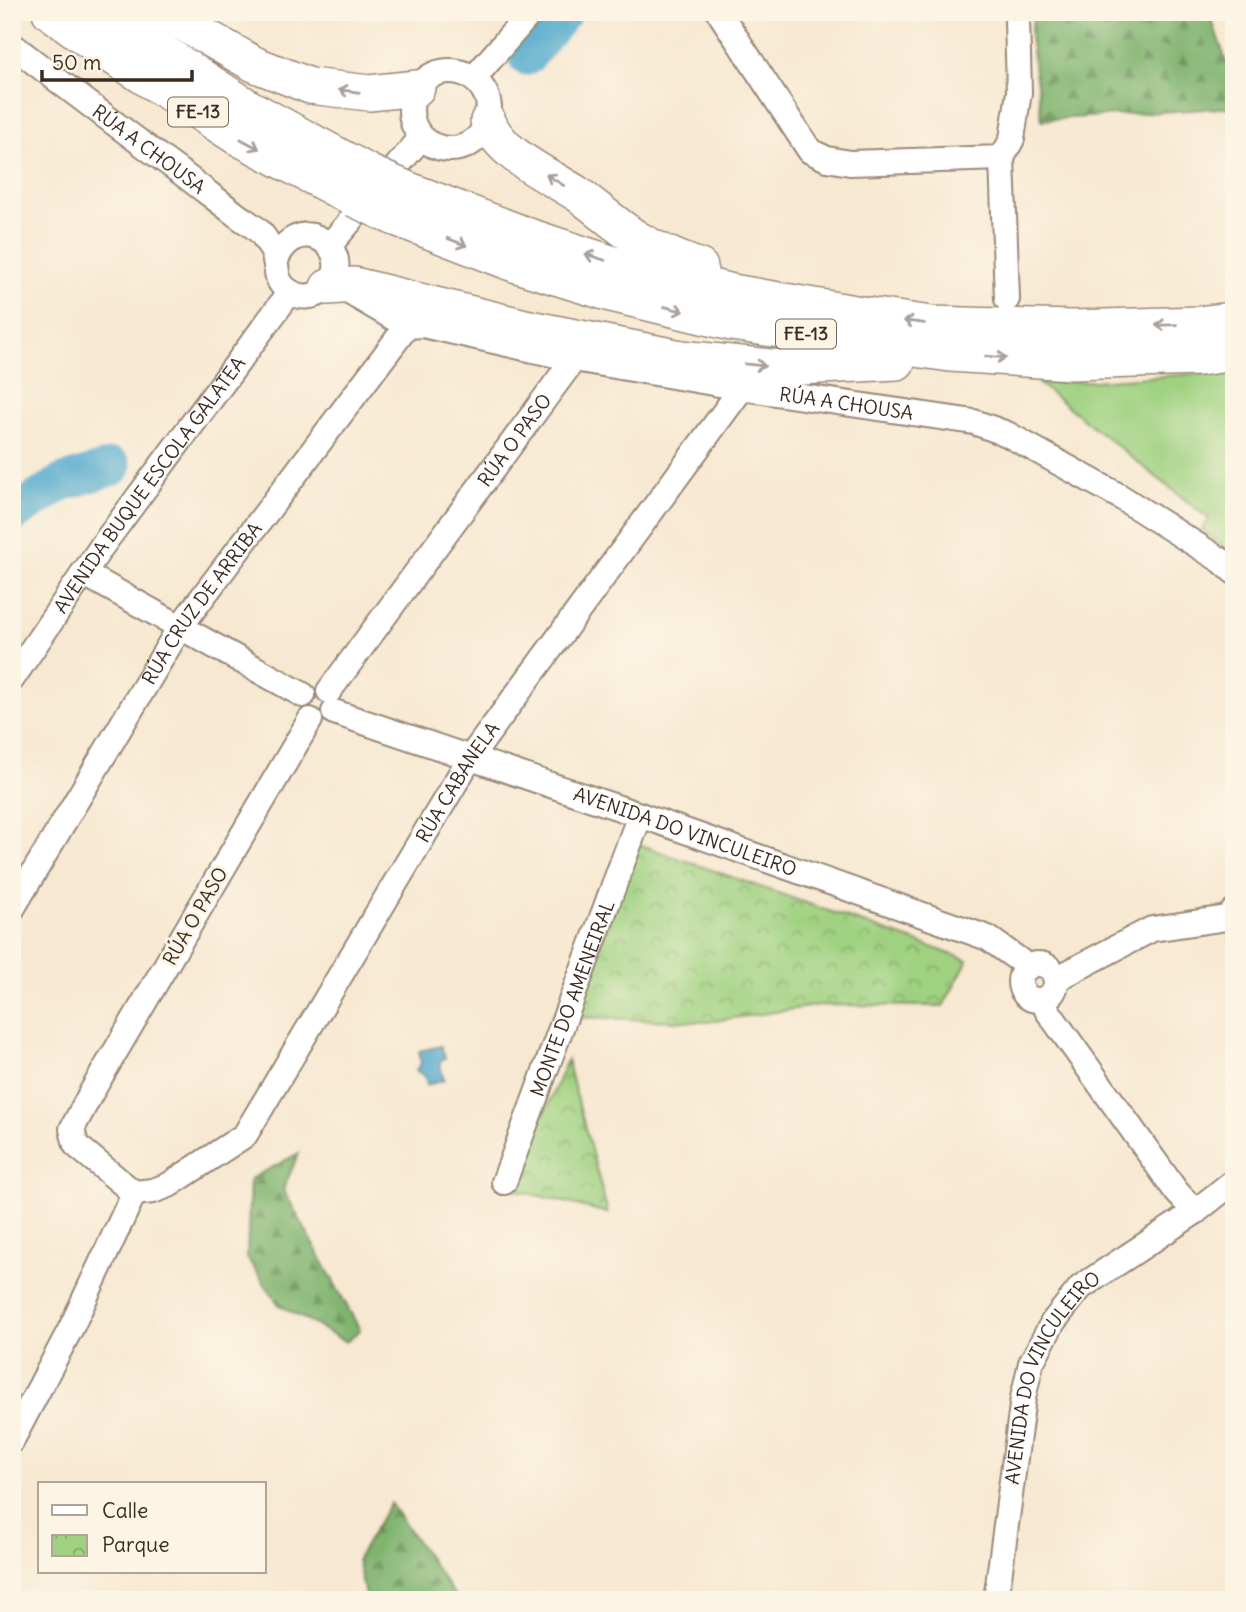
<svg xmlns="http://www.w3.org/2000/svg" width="1246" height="1612" viewBox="0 0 1246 1612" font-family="Delius,sans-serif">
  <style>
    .green { fill: #9fd180; stroke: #6d7e4f; stroke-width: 2 }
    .forest { fill: url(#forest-firs); stroke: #5d6e46; stroke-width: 2 }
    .park { fill: url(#park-crowns); stroke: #6d7e4f; stroke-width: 2 }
    .water { fill: #4fa9cd; stroke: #456a76; stroke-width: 2 }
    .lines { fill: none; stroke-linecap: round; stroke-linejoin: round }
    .river { stroke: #4fa9cd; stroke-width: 37 }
    .minor-casing { stroke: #998978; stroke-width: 28 }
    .highway-casing { stroke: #998978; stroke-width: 38 }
    .minor { stroke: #fff; stroke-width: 24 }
    .highway { stroke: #fff; stroke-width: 35 }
    .highway-bridge-casing { stroke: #998978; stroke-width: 38; stroke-linecap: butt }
    .highway-bridge { stroke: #fff; stroke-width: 35 }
    .oneway { stroke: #a79f9a }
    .labels { text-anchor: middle; stroke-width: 6; stroke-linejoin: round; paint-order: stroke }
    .shield { fill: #fcf5e5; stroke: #75675a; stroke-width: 2 }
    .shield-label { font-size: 18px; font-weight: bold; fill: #3b2a1e }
    .street-label { font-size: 19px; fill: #3b2a1e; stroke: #fcf5e5 }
  </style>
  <defs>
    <pattern id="forest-firs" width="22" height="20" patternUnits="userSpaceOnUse" patternTransform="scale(1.75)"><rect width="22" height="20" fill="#7fb36e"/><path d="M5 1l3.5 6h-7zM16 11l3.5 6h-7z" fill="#69925a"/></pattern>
    <pattern id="park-crowns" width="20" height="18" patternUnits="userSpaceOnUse" patternTransform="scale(1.75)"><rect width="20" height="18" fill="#9fd180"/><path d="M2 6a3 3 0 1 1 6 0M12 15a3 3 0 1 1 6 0" fill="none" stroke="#83aa68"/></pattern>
  </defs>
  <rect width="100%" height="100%" fill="#fcf5e5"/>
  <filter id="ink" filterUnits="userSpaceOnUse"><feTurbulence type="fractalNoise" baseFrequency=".0143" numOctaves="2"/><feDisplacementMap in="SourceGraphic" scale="14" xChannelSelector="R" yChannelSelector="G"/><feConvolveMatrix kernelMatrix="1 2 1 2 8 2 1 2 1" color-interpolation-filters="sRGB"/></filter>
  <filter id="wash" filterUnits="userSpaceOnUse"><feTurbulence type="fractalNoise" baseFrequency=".00686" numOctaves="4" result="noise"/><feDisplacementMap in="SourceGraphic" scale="28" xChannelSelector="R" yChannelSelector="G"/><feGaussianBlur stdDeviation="1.57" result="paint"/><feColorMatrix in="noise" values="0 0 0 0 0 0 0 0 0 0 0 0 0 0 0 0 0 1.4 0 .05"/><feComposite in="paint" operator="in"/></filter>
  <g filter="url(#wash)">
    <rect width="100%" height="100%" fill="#f7e8d1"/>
    <path class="green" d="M1234 371V554L1202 530 1209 519 1038 383 1095 381Z"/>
    <g class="forest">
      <path d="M1034 12H1209L1234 84V107L1042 120 1030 36Z"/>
      <path d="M299 1153 283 1189 360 1330 346 1342 279 1305 247 1258 250 1179Z"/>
      <path d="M390 1503 458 1600H366L357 1559Z"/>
    </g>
    <g class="park">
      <path d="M638 844 968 960 943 1006 821 1005 707 1022 573 1017Z"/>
      <path d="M567 1060 608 1213 512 1189Z"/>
    </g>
    <path class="water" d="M441 1046 445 1058 439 1061 444 1080 427 1085 425 1076 416 1071 421 1063 419 1051Z"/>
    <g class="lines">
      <g class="river">
        <path d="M527 57 564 12"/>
        <path d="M12 515 61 483 113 467"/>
      </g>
    </g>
  </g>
  <g filter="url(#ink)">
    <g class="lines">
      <g class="minor-casing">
        <g id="minor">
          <path d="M719 12 810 151 827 159 850 163 1002 158 1012 139 1019 92 1017 19 1020 12"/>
          <path id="s1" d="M12 45C69 89 125 132 183 174 201 188 220 202 238 216 245 221 254 226 260 232 265 238 274 251 275 260 278 273 275 282 290 292 306 302 328 294 334 277 348 242 296 213 276 260"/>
          <circle cx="450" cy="110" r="39"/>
          <path d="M474 78 531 12"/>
          <path d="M1002 158 1007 299"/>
          <path d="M329 246 421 138"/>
          <path d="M349 292 407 326"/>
          <path d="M83 573 303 695"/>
          <path id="s2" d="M12 679 102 546 290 292"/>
          <path id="s3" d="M329 691 574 359"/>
          <path id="s4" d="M334 712 640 815 988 938 1019 960 1027 968"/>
          <path id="s5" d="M310 720 91 1093 72 1129 76 1145 134 1193 153 1191 169 1185 245 1135 470 758 742 388"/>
          <path id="s6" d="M12 909 180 627 407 326 423 325 574 359 742 388 974 422 1007 434 1119 496 1222 561 1234 572"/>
          <circle cx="1038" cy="982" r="18"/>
          <path d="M1055 977 1064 975 1152 929 1227 918 1234 911"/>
          <path d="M1044 999 1047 1010 1176 1191 1195 1212"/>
          <path id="s7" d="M504 1182 640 815"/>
          <path d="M12 1440 71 1328 134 1193"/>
          <path id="s8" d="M996 1600 1023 1398 1031 1363 1053 1322 1081 1287 1195 1212 1234 1181"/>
        </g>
      </g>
      <g class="highway-casing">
        <g id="highway">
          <path d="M50 12 95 45 237 137 354 199"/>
          <path d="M101 12 248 107 370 173"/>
          <path d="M163 12 254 64 310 86 369 93 417 88"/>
          <path d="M488 121C501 156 549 175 579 195 598 209 616 225 636 238 656 250 678 259 700 267"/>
          <path d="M409 190 529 236 623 267 738 293 861 314 932 324 1073 328 1199 324 1234 320"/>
          <path d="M393 217 514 264 611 294 731 323 950 354 1070 362 1200 358 1234 353"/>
          <path d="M328 287 354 285 529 328 681 358 782 368 897 362"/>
        </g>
      </g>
      <use href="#minor" class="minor"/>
      <use href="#highway" class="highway"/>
      <g class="highway-bridge-casing">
        <g id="highway-bridge">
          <path d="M370 173 409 190"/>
          <path d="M354 199 393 217"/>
        </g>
      </g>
      <use href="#highway-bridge" class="highway-bridge"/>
    </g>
    <defs><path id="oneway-shaft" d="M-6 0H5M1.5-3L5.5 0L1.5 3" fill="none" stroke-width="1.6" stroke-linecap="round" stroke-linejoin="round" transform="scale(1.75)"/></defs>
    <g class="oneway">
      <use href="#oneway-shaft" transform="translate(349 91) rotate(-173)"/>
      <use href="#oneway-shaft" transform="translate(250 144) rotate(28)"/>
      <use href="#oneway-shaft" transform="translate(555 180) rotate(-148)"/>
      <use href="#oneway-shaft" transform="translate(457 242) rotate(21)"/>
      <use href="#oneway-shaft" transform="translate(595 257) rotate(-162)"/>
      <use href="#oneway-shaft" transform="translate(674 309) rotate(14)"/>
      <use href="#oneway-shaft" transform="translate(914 322) rotate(-172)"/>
      <use href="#oneway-shaft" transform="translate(1166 325) rotate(178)"/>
      <use href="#oneway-shaft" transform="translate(996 357) rotate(4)"/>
      <use href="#oneway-shaft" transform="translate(755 365) rotate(6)"/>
    </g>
  </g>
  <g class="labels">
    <g class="shield">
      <rect x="168" y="97.5" width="60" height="29" rx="5"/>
      <rect x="776" y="319.5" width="60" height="29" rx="5"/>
    </g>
    <g class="shield-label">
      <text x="198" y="118">FE-13</text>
      <text x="806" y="340">FE-13</text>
    </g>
    <g class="street-label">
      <text dy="7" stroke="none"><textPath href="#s1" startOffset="172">RÚA A CHOUSA</textPath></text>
      <text dy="7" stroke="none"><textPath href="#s6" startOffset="1152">RÚA A CHOUSA</textPath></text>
      <text dy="7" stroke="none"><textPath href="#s3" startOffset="312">RÚA O PASO</textPath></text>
      <text dy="7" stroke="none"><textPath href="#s2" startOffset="238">AVENIDA BUQUE ESCOLA GALATEA</textPath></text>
      <text dy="7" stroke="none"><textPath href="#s6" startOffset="360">RÚA CRUZ DE ARRIBA</textPath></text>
      <text dy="7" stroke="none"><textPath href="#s5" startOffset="1104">RÚA CABANELA</textPath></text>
      <text dy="7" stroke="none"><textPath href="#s4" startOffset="371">AVENIDA DO VINCULEIRO</textPath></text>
      <text transform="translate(195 916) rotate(-60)" y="7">RÚA O PASO</text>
      <text dy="7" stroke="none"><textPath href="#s7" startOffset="196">MONTE DO AMENEIRAL</textPath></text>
      <text dy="7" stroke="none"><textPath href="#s8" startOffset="234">AVENIDA DO VINCULEIRO</textPath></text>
    </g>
  </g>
  <rect width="1246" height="1612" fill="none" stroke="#fcf5e5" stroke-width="42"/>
  <rect x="38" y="1482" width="228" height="91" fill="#fcf5e5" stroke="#afa495" stroke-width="2"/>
  <rect x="52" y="1505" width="35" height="10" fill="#ffffff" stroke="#afa495" stroke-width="2"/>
  <text x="102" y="1518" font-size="21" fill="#3b2a1e">Calle</text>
  <rect x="52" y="1535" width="35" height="21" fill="url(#park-crowns)" stroke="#afa495" stroke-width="2"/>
  <text x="102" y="1552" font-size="21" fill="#3b2a1e">Parque</text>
  <path d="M42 70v10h150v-10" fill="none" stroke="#3b2a1e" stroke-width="3.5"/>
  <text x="52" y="70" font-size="21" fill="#3b2a1e" stroke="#fcf5e5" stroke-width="5" paint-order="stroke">50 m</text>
</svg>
